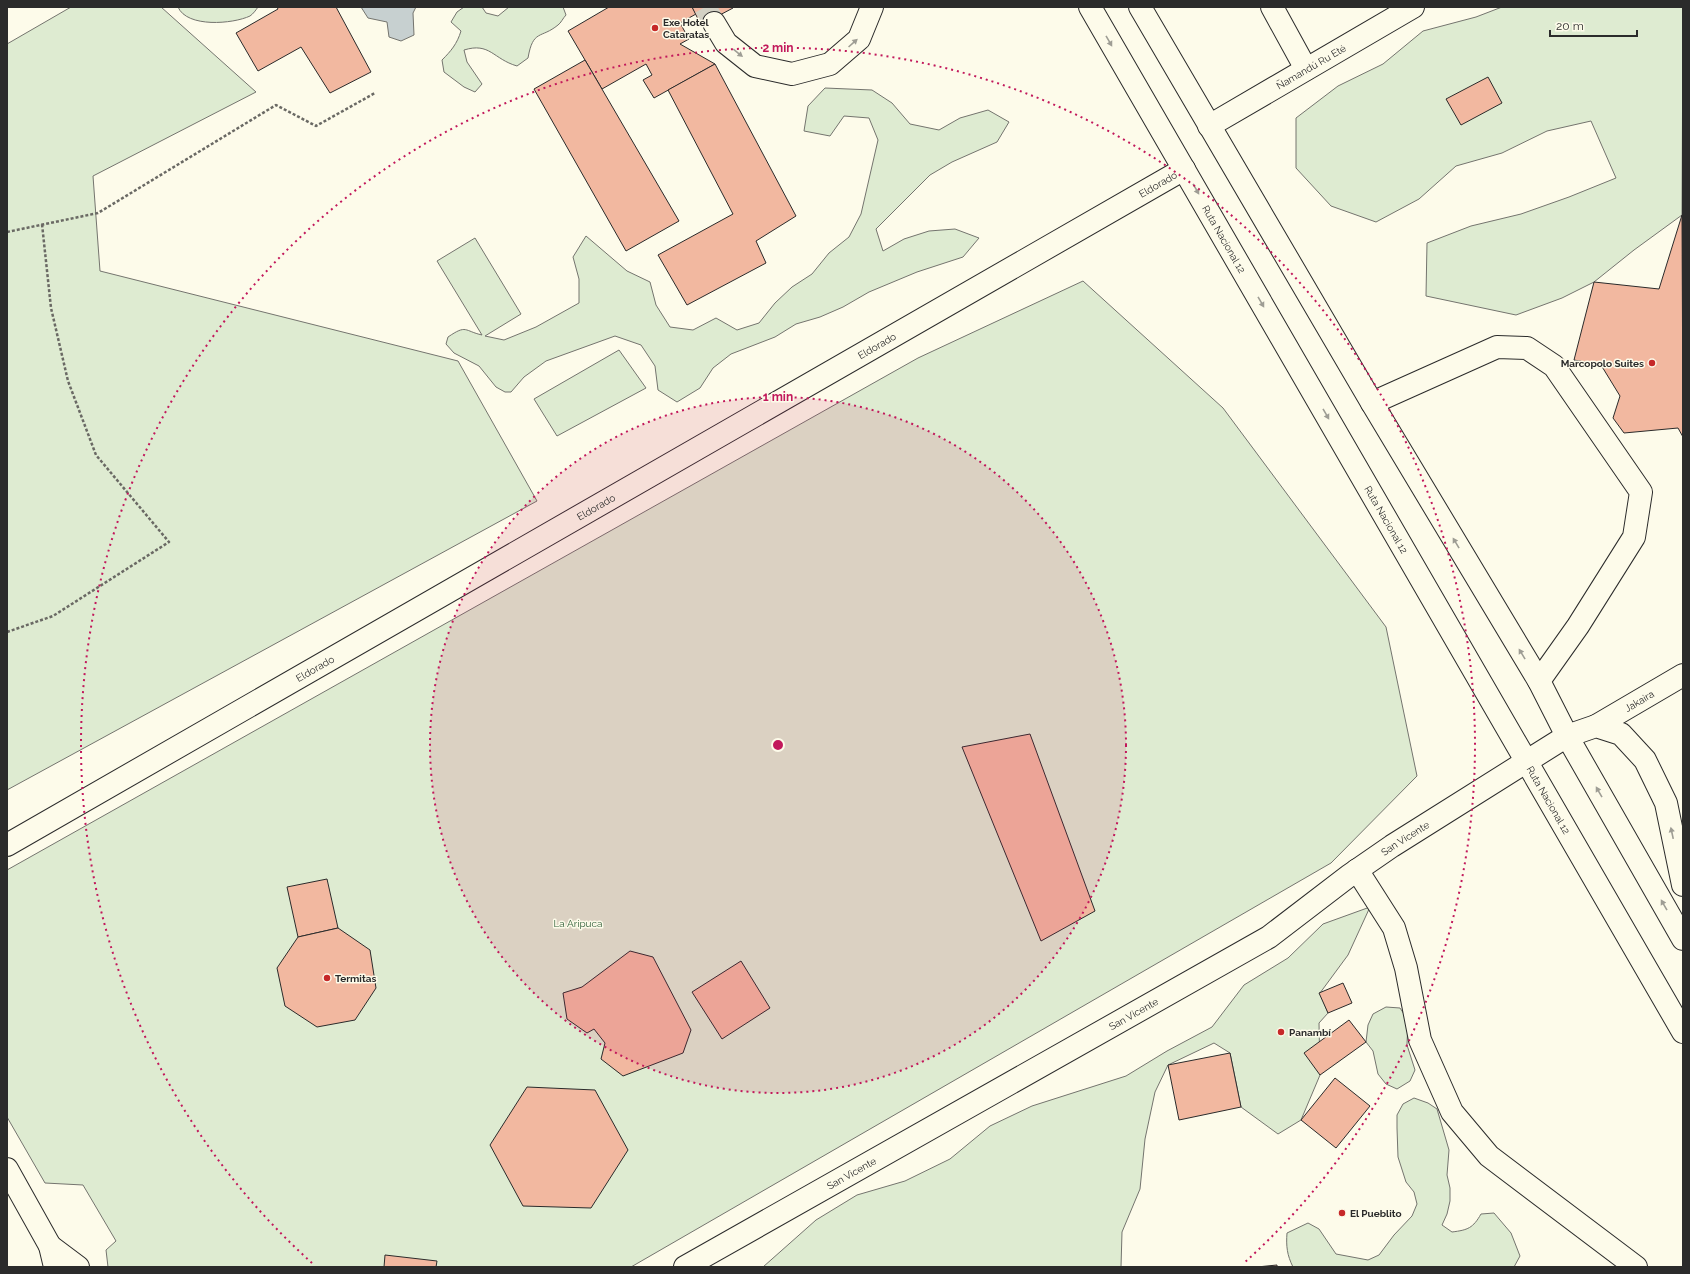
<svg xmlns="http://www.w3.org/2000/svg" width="1690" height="1274" viewBox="0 0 1690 1274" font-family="Raleway,sans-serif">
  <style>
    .green { fill: #deebd1; stroke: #74746e }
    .water { fill: #c7d0d0; stroke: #74746e }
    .building { fill: #f2b8a0; stroke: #2b2b2b }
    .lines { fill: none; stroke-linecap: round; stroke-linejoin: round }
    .minor-tunnel { stroke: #d3d1c4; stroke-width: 22; stroke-dasharray: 22 11; stroke-linecap: butt }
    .minor-casing { stroke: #2b2b2b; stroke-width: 24 }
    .major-casing { stroke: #2b2b2b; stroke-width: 24 }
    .highway-casing { stroke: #2b2b2b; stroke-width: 24 }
    .path { stroke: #6a6964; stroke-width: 2.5; stroke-dasharray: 3 2; stroke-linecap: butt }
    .minor { stroke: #fdfbea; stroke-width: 22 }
    .major { stroke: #fdfbea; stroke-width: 22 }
    .highway { stroke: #fdfbea; stroke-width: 22 }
    .oneway { fill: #9e9d94 }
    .ring { fill: none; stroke: #c2185b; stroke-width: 2; stroke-dasharray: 2 4 }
    .poi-dot { fill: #c62828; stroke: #fdfbea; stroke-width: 1.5 }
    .labels { text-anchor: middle; stroke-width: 3; stroke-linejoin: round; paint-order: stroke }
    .poi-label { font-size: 10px; font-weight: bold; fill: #2b2b2b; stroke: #fdfbea; text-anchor: start }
    .street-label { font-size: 10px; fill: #2b2b2b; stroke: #fdfbea }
    .park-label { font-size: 10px; fill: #34623c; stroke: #fdfbea }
    .centre { fill: #c2185b; stroke: #fdfbea; stroke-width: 2 }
    .ring-label { font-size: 12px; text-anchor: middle; font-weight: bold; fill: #c2185b; stroke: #fdfbea; stroke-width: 3; stroke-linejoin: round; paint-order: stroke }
  </style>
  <rect width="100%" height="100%" fill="#fdfbea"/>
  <g class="green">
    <path d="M71 7H161L256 92 93 176 100 271 458 361 537 501 7 790V44Z"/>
    <path d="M178 7H258C256 10 253 14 250 16 233 24 187 28 178 7Z"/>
    <path d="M464 7H482L486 13 498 16 509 7H563L566 15C563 18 561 23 558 25 541 39 533 29 528 58L517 66C493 59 490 42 464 50L467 62 482 84 475 92 464 87 444 72 442 60C451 51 457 44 461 31L451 22 457 12Z"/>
    <path d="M1502 7H1683L1682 215 1634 250 1594 282 1562 298 1516 315 1426 296 1427 243 1471 226 1521 214 1569 197 1616 178 1591 121 1547 131 1502 153 1456 166 1419 199 1376 222 1331 206 1296 168V118L1338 86 1383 64 1423 31 1476 17Z"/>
    <path d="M825 88 872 90 892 103 910 124 939 130 960 118 988 110 1009 122 997 142 952 162 930 175 876 229 883 251 904 239 929 231 955 229 979 238 963 257 917 272 869 292 843 307 820 317 796 324 775 337 731 354 713 368 700 388 677 402 658 390 655 366 641 345 615 336 546 361 524 377 511 392H505L496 387 479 366 454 353 446 344 448 337C467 324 464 331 482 335L437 261 475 238 521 314 485 336 504 340 536 327 579 303V279L573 257 586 236 627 271 650 282 656 305 670 327 693 330 716 318 737 330 759 323 775 303 792 287 812 274 829 253 849 237 861 214 878 140 869 118 844 116 830 136 804 131 808 106Z"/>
    <path d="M1083 281 1223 408 1386 627 1417 776 1331 863 631 1267H108L106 1250 116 1241 83 1185 45 1183 7 1117V870L918 358Z"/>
    <path d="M619 350 646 388 557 436 534 399Z"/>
    <path d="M1370 907 1348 955 1320 993 1328 1013 1319 1023 1320 1075 1301 1120 1278 1134 1241 1107 1230 1053 1214 1043 1168 1065 1155 1092 1145 1139 1140 1189 1122 1232 1121 1267H763L816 1220 857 1195 905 1181 950 1159 990 1126 1032 1106 1126 1076 1167 1051 1212 1027 1244 985 1288 958 1323 924Z"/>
    <path d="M1386 1007 1400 1008 1408 1020 1407 1045 1415 1070 1410 1081 1397 1089 1386 1084 1378 1074 1373 1051 1366 1042 1368 1025 1373 1014Z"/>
    <path d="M1414 1098 1428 1103 1437 1109 1449 1150 1447 1175 1450 1188V1201L1447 1214 1442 1225 1452 1232C1468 1230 1473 1228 1481 1214L1494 1213 1511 1233 1520 1256 1514 1267H1293C1287 1255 1286 1246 1287 1233L1308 1223 1319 1229 1336 1254 1368 1260 1379 1255 1394 1235 1412 1216 1417 1204 1414 1192 1406 1182 1398 1157 1397 1128V1115L1403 1104Z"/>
  </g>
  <path class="water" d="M361 7H416L413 13 414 35 401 41 389 37 387 22 368 18Z"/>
  <g class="building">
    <path d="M277 7H336L371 72 330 93 301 47 258 71 236 33 278 9Z"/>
    <path d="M609 7H692L696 14 680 23 689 39 680 44 715 64 654 98 643 80 652 75 646 64 602 89 568 31Z"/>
    <path d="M692 7H732L733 8 701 25Z"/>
    <path d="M585 60 679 221 626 251 534 89Z"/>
    <path d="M715 64 796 216 756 241 766 263 687 305 658 255 733 214 668 90Z"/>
    <path d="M1488 77 1502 103 1461 125 1446 99Z"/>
    <path d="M1682 215 1683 437 1678 428 1624 433 1613 418 1620 396 1601 365 1574 360 1594 282 1659 289Z"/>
    <path d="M1030 734 1095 911 1041 941 962 747Z"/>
    <path d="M327 879 338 928 298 937 287 887Z"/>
    <path d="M338 928 370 950 376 988 355 1020 317 1027 285 1006 277 968 298 937Z"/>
    <path d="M630 951 653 957 691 1030 683 1053 623 1076 601 1059 605 1043 594 1029 587 1033 567 1019 563 993 582 987Z"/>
    <path d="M741 961 770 1008 722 1039 692 992Z"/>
    <path d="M1343 983 1352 1003 1328 1013 1319 993Z"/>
    <path d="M1349 1020 1366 1042 1320 1075 1304 1053Z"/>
    <path d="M1230 1053 1241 1107 1179 1120 1168 1065Z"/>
    <path d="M1335 1078 1370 1106 1336 1148 1301 1120Z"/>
    <path d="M527 1087 595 1090 628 1150 591 1208 523 1206 490 1145Z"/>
    <path d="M385 1255 437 1261 436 1267H384Z"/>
    <path d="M1277 1265V1267H1257Z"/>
  </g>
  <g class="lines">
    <path class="minor-tunnel" d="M705 7 714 23"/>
    <g class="minor-casing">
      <g id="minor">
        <path d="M1272 7 1306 69"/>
        <path d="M714 23 726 43 755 66 792 74 830 64 859 39 872 7"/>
        <path id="s1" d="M1209 126 1413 7"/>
        <path d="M1372 403 1497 347 1527 348 1554 366 1641 492 1634 537 1578 626 1539 681"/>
        <path id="s2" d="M1596 726 1683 675"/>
        <path id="s3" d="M7 845 1184 169"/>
        <path d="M1357 870 1394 928 1406 968 1420 1040 1452 1112 1489 1156 1636 1267"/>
        <path id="s4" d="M685 1267 1269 937 1350 875 1392 846 1567 736"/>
      </g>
    </g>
    <g class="major-casing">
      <g id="major">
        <path d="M7 1169 50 1246 55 1267"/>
        <path d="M50 1246 78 1267"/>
      </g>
    </g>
    <g class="highway-casing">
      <g id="highway">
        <path id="s5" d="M1090 7 1683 1032"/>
        <path d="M1140 7 1372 403 1539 681 1567 736 1683 939"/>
        <path d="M1567 736 1596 726 1621 734 1645 760 1666 803 1683 885"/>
      </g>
    </g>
    <g class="path">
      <path d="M7 232 98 213 276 105 316 126 375 93"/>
      <path d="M7 632 53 616 169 542 96 455 68 381 51 308 42 224"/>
    </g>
    <use href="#minor" class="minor"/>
    <use href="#major" class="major"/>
    <use href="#highway" class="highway"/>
  </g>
  <defs><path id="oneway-solid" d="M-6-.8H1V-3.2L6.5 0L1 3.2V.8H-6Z"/></defs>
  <g class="oneway">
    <use href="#oneway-solid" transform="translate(1109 41) rotate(60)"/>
    <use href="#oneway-solid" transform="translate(853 43) rotate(-42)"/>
    <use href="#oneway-solid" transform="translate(738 53) rotate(39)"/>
    <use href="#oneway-solid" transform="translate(1196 189) rotate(60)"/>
    <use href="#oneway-solid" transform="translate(1261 302) rotate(60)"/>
    <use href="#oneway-solid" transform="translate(1326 414) rotate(60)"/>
    <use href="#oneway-solid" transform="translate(1456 543) rotate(-121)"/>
    <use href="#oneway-solid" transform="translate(1522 654) rotate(-121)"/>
    <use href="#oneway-solid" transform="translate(1599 792) rotate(-120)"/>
    <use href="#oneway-solid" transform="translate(1672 833) rotate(-102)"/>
    <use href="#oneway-solid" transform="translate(1664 905) rotate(-120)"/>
  </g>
  <circle cx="778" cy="745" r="348" fill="#c2185b" fill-opacity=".12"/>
  <g class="ring">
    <circle cx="778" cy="745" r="348"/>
    <path d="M312 1263A697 697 0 1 1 1244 1263"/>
  </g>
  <g class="poi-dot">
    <circle cx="655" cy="28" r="4"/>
    <circle cx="1652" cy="363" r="4"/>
    <circle cx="327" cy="978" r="4"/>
    <circle cx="1281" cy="1032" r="4"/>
    <circle cx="1342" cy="1213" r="4"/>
  </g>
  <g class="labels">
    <g class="poi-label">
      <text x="663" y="26">Exe Hotel<tspan x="663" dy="12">Cataratas</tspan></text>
      <text x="1644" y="367" text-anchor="end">Marcopolo Suites</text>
      <text x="335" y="982">Termitas</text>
      <text x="1289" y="1036">Panambí</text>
      <text x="1350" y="1217">El Pueblito</text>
    </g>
    <g class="street-label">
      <text dy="4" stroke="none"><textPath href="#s1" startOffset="118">Ñamandú Ru Eté</textPath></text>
      <text dy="4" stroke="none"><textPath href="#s3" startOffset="1327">Eldorado</textPath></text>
      <text dy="4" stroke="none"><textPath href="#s5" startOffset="268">Ruta Nacional 12</textPath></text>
      <text dy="4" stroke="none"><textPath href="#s3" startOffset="1003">Eldorado</textPath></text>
      <text dy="4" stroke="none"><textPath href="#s3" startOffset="679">Eldorado</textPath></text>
      <text dy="4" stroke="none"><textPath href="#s5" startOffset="592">Ruta Nacional 12</textPath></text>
      <text dy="4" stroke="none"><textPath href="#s3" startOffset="355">Eldorado</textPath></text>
      <text dy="4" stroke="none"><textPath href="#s2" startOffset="50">Jakaira</textPath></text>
      <text dy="4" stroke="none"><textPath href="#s5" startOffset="916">Ruta Nacional 12</textPath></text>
      <text dy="4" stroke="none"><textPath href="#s4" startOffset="839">San Vicente</textPath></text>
      <text dy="4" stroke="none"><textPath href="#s4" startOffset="515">San Vicente</textPath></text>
      <text dy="4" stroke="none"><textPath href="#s4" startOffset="191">San Vicente</textPath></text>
    </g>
    <g class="park-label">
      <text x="578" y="927">La Aripuca</text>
    </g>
  </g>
  <circle cx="778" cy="745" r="6" class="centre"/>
  <g class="ring-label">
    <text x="778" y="52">2 min</text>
    <text x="778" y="401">1 min</text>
  </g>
  <rect width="1690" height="1274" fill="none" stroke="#2b2b2b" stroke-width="16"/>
  <path d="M1550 30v6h87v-6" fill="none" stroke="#2b2b2b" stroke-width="2"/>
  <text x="1556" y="30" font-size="12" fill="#2b2b2b" stroke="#fdfbea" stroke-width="3" paint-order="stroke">20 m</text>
</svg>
